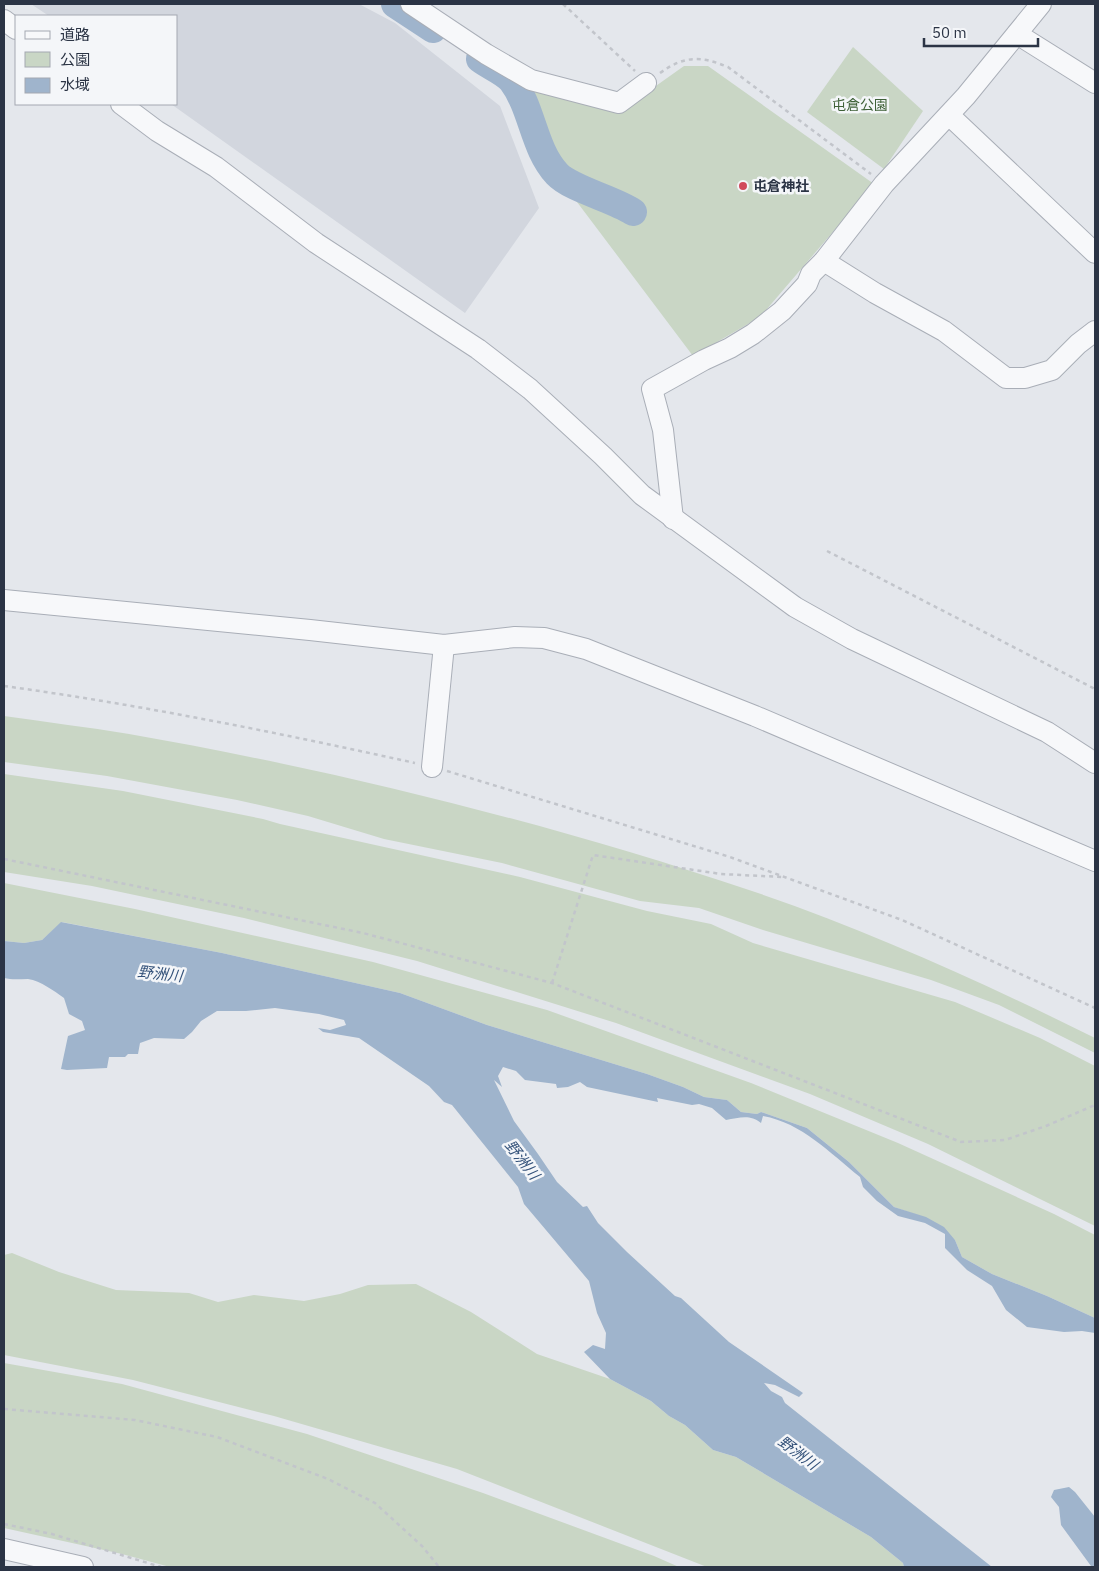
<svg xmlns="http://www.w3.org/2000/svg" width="1099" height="1571" viewBox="0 0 1099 1571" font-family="'IBM Plex Sans','Noto Sans JP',sans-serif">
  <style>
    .built { fill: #d2d6de }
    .green { fill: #c9d6c5 }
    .water { fill: #9fb4cc }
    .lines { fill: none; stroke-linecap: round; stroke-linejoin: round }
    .river { stroke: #9fb4cc; stroke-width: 28 }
    .minor-casing { stroke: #a9aeb7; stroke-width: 22 }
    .path { stroke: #c2c5cb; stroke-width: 2.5; stroke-dasharray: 4 4; stroke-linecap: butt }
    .minor { stroke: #f7f8fa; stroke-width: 20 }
    .poi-dot { fill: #d1495b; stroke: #f4f6f9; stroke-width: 2 }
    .labels { text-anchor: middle; stroke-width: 5; stroke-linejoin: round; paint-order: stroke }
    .park-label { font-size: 14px; fill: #3f6138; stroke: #f4f6f9 }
    .poi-label { font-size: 14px; font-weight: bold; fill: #2b3445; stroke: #f4f6f9; text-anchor: start }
    .water-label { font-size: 15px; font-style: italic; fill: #34527a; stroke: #f4f6f9 }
  </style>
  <rect width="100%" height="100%" fill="#e4e7ec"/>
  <path class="built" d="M31 4H359L395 23 500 106 539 208 465 313 171 104H176V16H49Z"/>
  <g class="green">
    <path d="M853 47 923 111 884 169 807 112Z"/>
    <path d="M684 66H708L874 184 760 317 693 356 519 125 537 83 622 110Z"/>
    <path d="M4 716C45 722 87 727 129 734 340 771 549 823 752 891 870 931 984 983 1095 1038V1053L999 1005 931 980 763 930 699 908 640 901 502 863 384 839 308 816 237 800 107 776 4 762Z"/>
    <path d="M4 774 123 791 263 819 280 824 520 877 647 911 711 924 753 943 955 1002 1040 1038 1095 1066V1226L928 1144 810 1094 616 1023 417 961 244 918 92 886 4 872Z"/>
    <path d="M4 883 135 909 373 962 547 1010 751 1083 898 1143 1054 1214 1095 1235V1318L1047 1296 992 1274 962 1257 955 1240 926 1218 894 1207 849 1162 807 1128 761 1112 757 1114 741 1112 727 1100 704 1097 683 1087 647 1074 487 1025 400 993 222 953 62 922 42 940 24 943 4 941Z"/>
    <path d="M12 1253 59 1272 116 1290 189 1293 218 1302 254 1295 304 1301 340 1294 368 1285 416 1284 471 1312 537 1354 610 1379 651 1401 669 1416 685 1425 713 1450 736 1457 871 1537 903 1563 904 1567H707L457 1469 274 1416 133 1380 4 1355V1255Z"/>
    <path d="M4 1363 122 1384 307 1434 483 1493 654 1556 679 1567H170L122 1554 4 1528Z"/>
  </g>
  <g class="water">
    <path d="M61 922 222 953 400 993 487 1025 647 1074 683 1087 704 1097 727 1100 741 1112 757 1114 761 1112 807 1128 849 1162 894 1207 926 1217 944 1227 955 1240 962 1257 992 1274 1047 1296 1095 1318V1333L1082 1331 1064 1332 1027 1327 1006 1310 992 1286 967 1270 945 1248V1234L925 1223 898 1216 877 1201 863 1187 860 1177C830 1153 802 1123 763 1116L761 1123C750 1114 739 1118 726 1120L712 1108 699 1104 692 1105 657 1098 658 1102 587 1087 580 1082 568 1087 557 1088 556 1084 525 1080 516 1071 503 1067 498 1076 502 1087 494 1080 514 1121 538 1154 557 1182 583 1207 587 1206 598 1223 627 1252 675 1296 681 1298 729 1342 803 1393 799 1397 775 1385 764 1383 771 1391 782 1397 785 1403 992 1567H904L903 1563 871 1537 736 1457 713 1450 685 1425 669 1416 651 1401 610 1379 584 1352 593 1345 605 1349 606 1333 597 1313 589 1281 524 1204 518 1187 452 1105 444 1102 429 1086 359 1038 323 1032 318 1028 330 1030 346 1025 344 1020 319 1014 275 1008 246 1011H217L201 1021 192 1032 184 1039 154 1038 140 1043 138 1054H128L125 1057H109L107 1068 67 1070 61 1069 68 1036 85 1030 82 1021 69 1014 64 998C54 991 41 981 28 979 19 979 12 980 4 978V941L24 943 42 940Z"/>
    <path d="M1069 1487 1075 1492 1095 1517V1567L1091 1566 1061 1525 1059 1507 1051 1497 1054 1490Z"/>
  </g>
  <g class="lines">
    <g class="river">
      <path d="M395 4 433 29"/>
      <path d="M480 59C489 66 505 72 512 81 533 109 533 148 557 174 571 189 614 199 633 212"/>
    </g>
    <g class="minor-casing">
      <g id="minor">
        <path d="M411 4 486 54 531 80 619 103 646 83"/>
        <path d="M4 20 16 29"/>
        <path d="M1017 34 1095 83"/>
        <path d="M121 104 157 131 216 167 316 243 478 349 530 389 603 456 642 495 795 607 852 639 1047 732 1095 763"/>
        <path d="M949 115 1095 253"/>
        <path d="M824 261 875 293 944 331 1006 378H1025L1052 370 1078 344 1095 331"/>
        <path d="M673 519 663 430 652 389 704 360 730 348 753 334 782 311 807 284 811 274 824 261 884 184 966 96 1041 4"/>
        <path d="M4 600 310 630 444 645 515 637 544 638 586 649 755 716 1095 861"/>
        <path d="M432 767 444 645"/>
        <path d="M4 1549 83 1567"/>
      </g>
    </g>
    <g class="path">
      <path d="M563 4 635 71"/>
      <path d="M660 73C685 55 701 56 728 67L871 174"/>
      <path d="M827 551 1095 689"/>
      <path d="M4 686C142 705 279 733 415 763"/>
      <path d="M447 771 730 857 902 920 1095 1008"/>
      <path d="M4 859 363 933 552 983 961 1142 1005 1140 1046 1126 1095 1105"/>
      <path d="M552 983 593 855 721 874 782 877"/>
      <path d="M4 1409 135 1420 217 1437 328 1479 375 1503 422 1546 439 1567"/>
      <path d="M4 1524 52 1534 161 1567"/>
    </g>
    <use href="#minor" class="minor"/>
  </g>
  <circle class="poi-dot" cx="743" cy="186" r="5"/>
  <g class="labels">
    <g class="park-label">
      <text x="860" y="110">屯倉公園</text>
    </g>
    <g class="poi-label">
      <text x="753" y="191">屯倉神社</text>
    </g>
    <g class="water-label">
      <text transform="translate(160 974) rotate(6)" y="5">野洲川</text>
      <text transform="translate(522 1160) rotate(52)" y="5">野洲川</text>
      <text transform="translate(798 1453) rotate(37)" y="5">野洲川</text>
    </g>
  </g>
  <rect width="1099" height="1571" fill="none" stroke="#2b3445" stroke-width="10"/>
  <rect x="15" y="15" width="162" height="90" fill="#f4f6f9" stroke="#a4a8b1"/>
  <rect x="25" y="31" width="25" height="8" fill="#f7f8fa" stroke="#a4a8b1"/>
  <text x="60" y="40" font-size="15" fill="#2b3445">道路</text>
  <rect x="25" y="52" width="25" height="15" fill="#c9d6c5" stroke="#a4a8b1"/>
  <text x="60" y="65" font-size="15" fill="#2b3445">公園</text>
  <rect x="25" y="78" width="25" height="15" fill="#9fb4cc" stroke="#a4a8b1"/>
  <text x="60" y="90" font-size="15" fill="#2b3445">水域</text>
  <path d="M924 38v8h114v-8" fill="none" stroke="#2b3445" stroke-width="2.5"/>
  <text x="932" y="38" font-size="15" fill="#2b3445" stroke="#f4f6f9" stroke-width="4" paint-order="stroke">50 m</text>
</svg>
